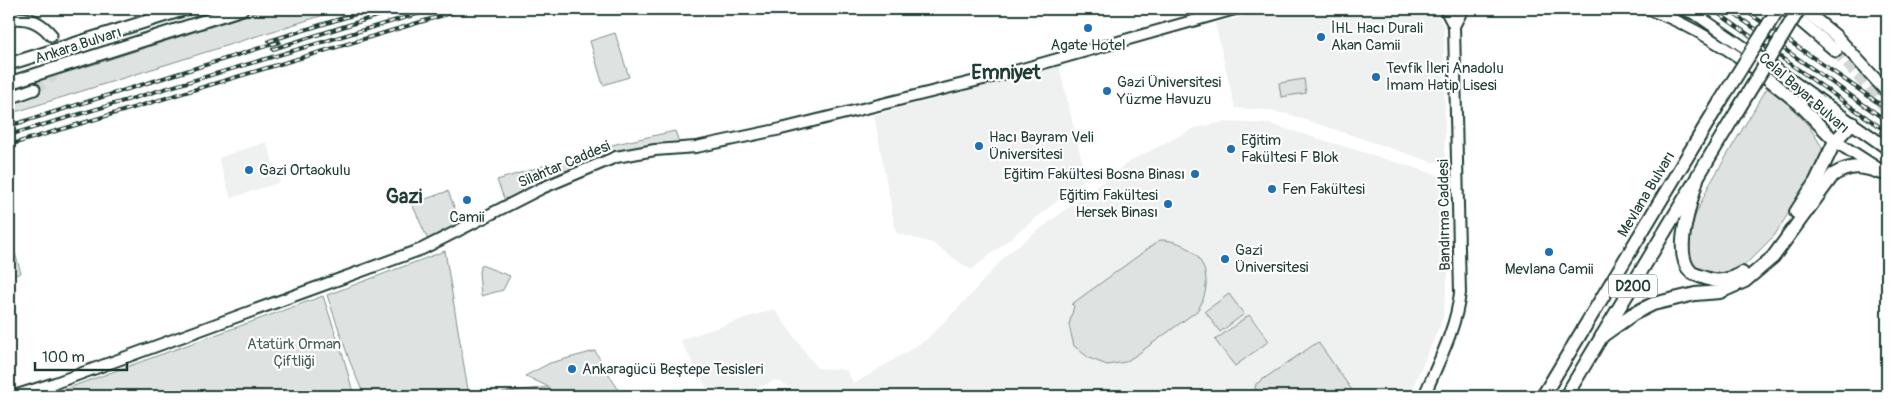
<svg xmlns="http://www.w3.org/2000/svg" width="1896" height="405" viewBox="0 0 1896 405" font-family="Pangolin,sans-serif">
  <style>
    .built { fill: #eef1f0 }
    .green { fill: #dee3e2; stroke: #7e908b }
    .lines { fill: none; stroke-linecap: round; stroke-linejoin: round }
    .primary-tunnel { stroke: #d2d8d6; stroke-width: 11; stroke-dasharray: 11 5.5; stroke-linecap: butt }
    .secondary-casing { stroke: #1f3d34; stroke-width: 14 }
    .primary-casing { stroke: #1f3d34; stroke-width: 15 }
    .trunk-casing { stroke: #1f3d34; stroke-width: 16 }
    .secondary { stroke: #fff; stroke-width: 10 }
    .primary { stroke: #fff; stroke-width: 11 }
    .trunk { stroke: #fff; stroke-width: 12 }
    .rail-casing { stroke: #1f3d34; stroke-width: 4 }
    .rail { stroke: #fff; stroke-width: 2; stroke-dasharray: 5.5; stroke-linecap: butt }
    .trunk-bridge-casing { stroke: #1f3d34; stroke-width: 16; stroke-linecap: butt }
    .trunk-bridge { stroke: #fff; stroke-width: 12 }
    .poi-dot { fill: #1f6fb2; stroke: #fff; stroke-width: 2 }
    .labels { text-anchor: middle; stroke-width: 4.5; stroke-linejoin: round; paint-order: stroke }
    .shield { fill: #fff; stroke: #627771; stroke-width: 1 }
    .shield-label { font-size: 14px; font-weight: bold; fill: #1f3d34 }
    .poi-label { font-size: 15px; fill: #1f3d34; stroke: #fff; text-anchor: start }
    .street-label { font-size: 15px; fill: #1f3d34; stroke: #fff }
    .park-label { font-size: 15px; fill: #455e57; stroke: #fff }
    .district-label { font-size: 20px; font-weight: bold; fill: #1f3d34; stroke: #fff }
  </style>
  <rect width="100%" height="100%" fill="#fff"/>
  <filter id="ink" filterUnits="userSpaceOnUse"><feTurbulence type="fractalNoise" baseFrequency=".02" numOctaves="2"/><feDisplacementMap in="SourceGraphic" scale="10" xChannelSelector="R" yChannelSelector="G"/><feConvolveMatrix kernelMatrix="1 2 1 2 8 2 1 2 1" color-interpolation-filters="sRGB"/></filter>
  <g filter="url(#ink)">
    <g class="built">
      <path d="M1289 9 1432 11 1438 15 1444 27 1445 157 1439 162H1432L1288 114 1265 110 1235 108 1215 23 1264 12Z"/>
      <path d="M1059 66 1086 178 971 270 932 243 896 233 874 115Z"/>
      <path d="M1224 122 1270 124 1448 178 1449 265 1443 318 1409 396H805L802 393 775 380 741 396H711L680 340 774 309 817 368 846 370 854 384 926 340 966 300 1007 254 1130 161 1195 128Z"/>
      <path d="M266 142 280 182 231 198 218 158Z"/>
    </g>
    <g class="green">
      <path d="M266 9H343L9 114V103L34 89 30 83 98 63Z"/>
      <path d="M615 33 629 77 603 85 590 41Z"/>
      <path d="M1304 79 1306 93 1281 97 1279 83Z"/>
      <path d="M1767 88 1788 104 1809 126 1822 147 1821 162 1774 236 1742 268 1720 276 1706 273 1693 265 1686 243 1693 221 1708 187Z"/>
      <path d="M675 131 679 142C660 145 641 147 622 152 581 161 542 181 505 201L497 180 616 144Z"/>
      <path d="M448 191 461 225 429 242 412 204Z"/>
      <path d="M9 233 21 273 9 277Z"/>
      <path d="M1160 240C1199 240 1219 278 1197 311L1135 356 1125 362 1107 365 1089 358 1074 346 1069 325 1074 306 1072 304Z"/>
      <path d="M445 251 469 396H362L363 393 350 362 327 295Z"/>
      <path d="M481 265 510 276 503 290 481 296 479 272Z"/>
      <path d="M1229 294 1244 314 1220 332 1205 311Z"/>
      <path d="M323 296 344 359 354 396H46Z"/>
      <path d="M1249 315 1269 341 1235 366 1215 340Z"/>
      <path d="M1318 342 1356 396H1264L1255 389 1256 384Z"/>
      <path d="M595 351 622 396H470L549 387 525 376 550 363Z"/>
    </g>
    <g class="lines">
      <g class="primary-tunnel">
        <path d="M1836 51 1887 110"/>
        <path d="M34 89C60 77 66 60 51 35"/>
      </g>
      <g class="secondary-casing">
        <g id="secondary">
          <path d="M1647 9C1685 22 1718 42 1751 66"/>
          <path d="M1683 9 1697 15 1757 56"/>
          <path d="M1454 26 1463 9"/>
          <path d="M14 396 55 383 422 249 542 188 616 157 655 150 696 147 781 129 1008 73 1235 9"/>
          <path d="M1424 396C1438 363 1456 329 1460 293L1454 26 1445 9"/>
        </g>
      </g>
      <g class="primary-casing">
        <g id="primary">
          <path d="M1784 9 1803 23 1836 51"/>
          <path d="M1803 9 1836 36 1887 92"/>
          <path d="M9 19C26 16 40 21 51 35"/>
          <path d="M1758 57 1887 148"/>
          <path d="M9 64 186 9"/>
          <path d="M1753 67 1798 103 1835 141 1880 170"/>
          <path d="M9 83 242 9"/>
          <path d="M9 98 34 89"/>
        </g>
      </g>
      <g class="trunk-casing">
        <g id="trunk">
          <path d="M1698 175C1693 198 1671 253 1691 272 1694 275 1701 276 1705 278 1717 283 1731 280 1742 273"/>
          <path d="M1796 212 1816 181 1835 141 1852 123"/>
          <path d="M1602 336 1633 314 1653 304 1695 294 1720 292 1745 281 1773 257 1833 175C1853 163 1864 167 1885 174"/>
          <path d="M1543 396 1720 102"/>
          <path d="M1566 396 1736 113"/>
        </g>
      </g>
      <use href="#secondary" class="secondary"/>
      <use href="#primary" class="primary"/>
      <use href="#trunk" class="trunk"/>
      <g class="rail-casing">
        <g id="rail">
          <path d="M1712 9 1887 132"/>
          <path d="M1727 9 1887 121"/>
          <path d="M1743 9 1887 109"/>
          <path d="M269 41 372 9"/>
          <path d="M273 49 399 9"/>
          <path d="M9 126 279 42"/>
          <path d="M9 135 434 9"/>
          <path d="M9 145 464 9"/>
        </g>
      </g>
      <use href="#rail" class="rail"/>
      <g class="trunk-bridge-casing">
        <g id="trunk-bridge">
          <path d="M1720 102 1778 9"/>
          <path d="M1736 113 1799 9"/>
        </g>
      </g>
      <use href="#trunk-bridge" class="trunk-bridge"/>
    </g>
  </g>
  <g class="poi-dot">
    <circle cx="1088" cy="28" r="5"/>
    <circle cx="1321" cy="37" r="5"/>
    <circle cx="1376" cy="77" r="5"/>
    <circle cx="1107" cy="91" r="5"/>
    <circle cx="979" cy="146" r="5"/>
    <circle cx="1231" cy="149" r="5"/>
    <circle cx="249" cy="170" r="5"/>
    <circle cx="1195" cy="174" r="5"/>
    <circle cx="1272" cy="189" r="5"/>
    <circle cx="467" cy="200" r="5"/>
    <circle cx="1168" cy="204" r="5"/>
    <circle cx="1549" cy="252" r="5"/>
    <circle cx="1225" cy="259" r="5"/>
    <circle cx="572" cy="369" r="5"/>
  </g>
  <g class="labels">
    <rect class="shield" x="1609" y="274.5" width="48" height="23" rx="4"/>
    <g class="shield-label">
      <text x="1633" y="291">D200</text>
    </g>
    <g class="poi-label">
      <text x="1331" y="33">İHL Hacı Durali<tspan x="1331" dy="17">Akan Camii</tspan></text>
      <text x="1088" y="50" text-anchor="middle">Agate Hotel</text>
      <text x="1386" y="73">Tevfik İleri Anadolu<tspan x="1386" dy="17">İmam Hatip Lisesi</tspan></text>
      <text x="1117" y="87">Gazi Üniversitesi<tspan x="1117" dy="17">Yüzme Havuzu</tspan></text>
      <text x="989" y="142">Hacı Bayram Veli<tspan x="989" dy="17">Üniversitesi</tspan></text>
      <text x="1241" y="145">Eğitim<tspan x="1241" dy="17">Fakültesi F Blok</tspan></text>
      <text x="259" y="175">Gazi Ortaokulu</text>
      <text x="1185" y="179" text-anchor="end">Eğitim Fakültesi Bosna Binası</text>
      <text x="1282" y="194">Fen Fakültesi</text>
      <text x="1158" y="200" text-anchor="end">Eğitim Fakültesi<tspan x="1158" dy="17">Hersek Binası</tspan></text>
      <text x="467" y="222" text-anchor="middle">Camii</text>
      <text x="1235" y="255">Gazi<tspan x="1235" dy="17">Üniversitesi</tspan></text>
      <text x="1549" y="274" text-anchor="middle">Mevlana Camii</text>
      <text x="582" y="374">Ankaragücü Beştepe Tesisleri</text>
    </g>
    <g class="street-label">
      <text transform="translate(78 45) rotate(-18)" y="5">Ankara Bulvarı</text>
      <text transform="translate(1804 93) rotate(41)" y="5">Celal Bayar Bulvarı</text>
      <text transform="translate(564 164) rotate(-23)" y="5">Silahtar Caddesi</text>
      <text transform="translate(1646 194) rotate(-59)" y="5">Mevlana Bulvarı</text>
      <text transform="translate(1444 215) rotate(-91)" y="5">Bandırma Caddesi</text>
    </g>
    <g class="park-label">
      <text x="294" y="349">Atatürk Orman<tspan x="294" dy="17">Çiftliği</tspan></text>
    </g>
    <g class="district-label">
      <text x="1006" y="79">Emniyet</text>
      <text x="404" y="203">Gazi</text>
    </g>
  </g>
  <rect width="1896" height="405" fill="none" stroke="#fff" stroke-width="30"/>
  <rect x="15" y="15" width="1866" height="375" fill="none" stroke="#1f3d34" stroke-width="2" filter="url(#ink)"/>
  <path d="M35 362v8h92v-8" fill="none" stroke="#1f3d34" stroke-width="2.5"/>
  <text x="42" y="362" font-size="15" fill="#1f3d34" stroke="#ffffff" stroke-width="4" paint-order="stroke">100 m</text>
</svg>
